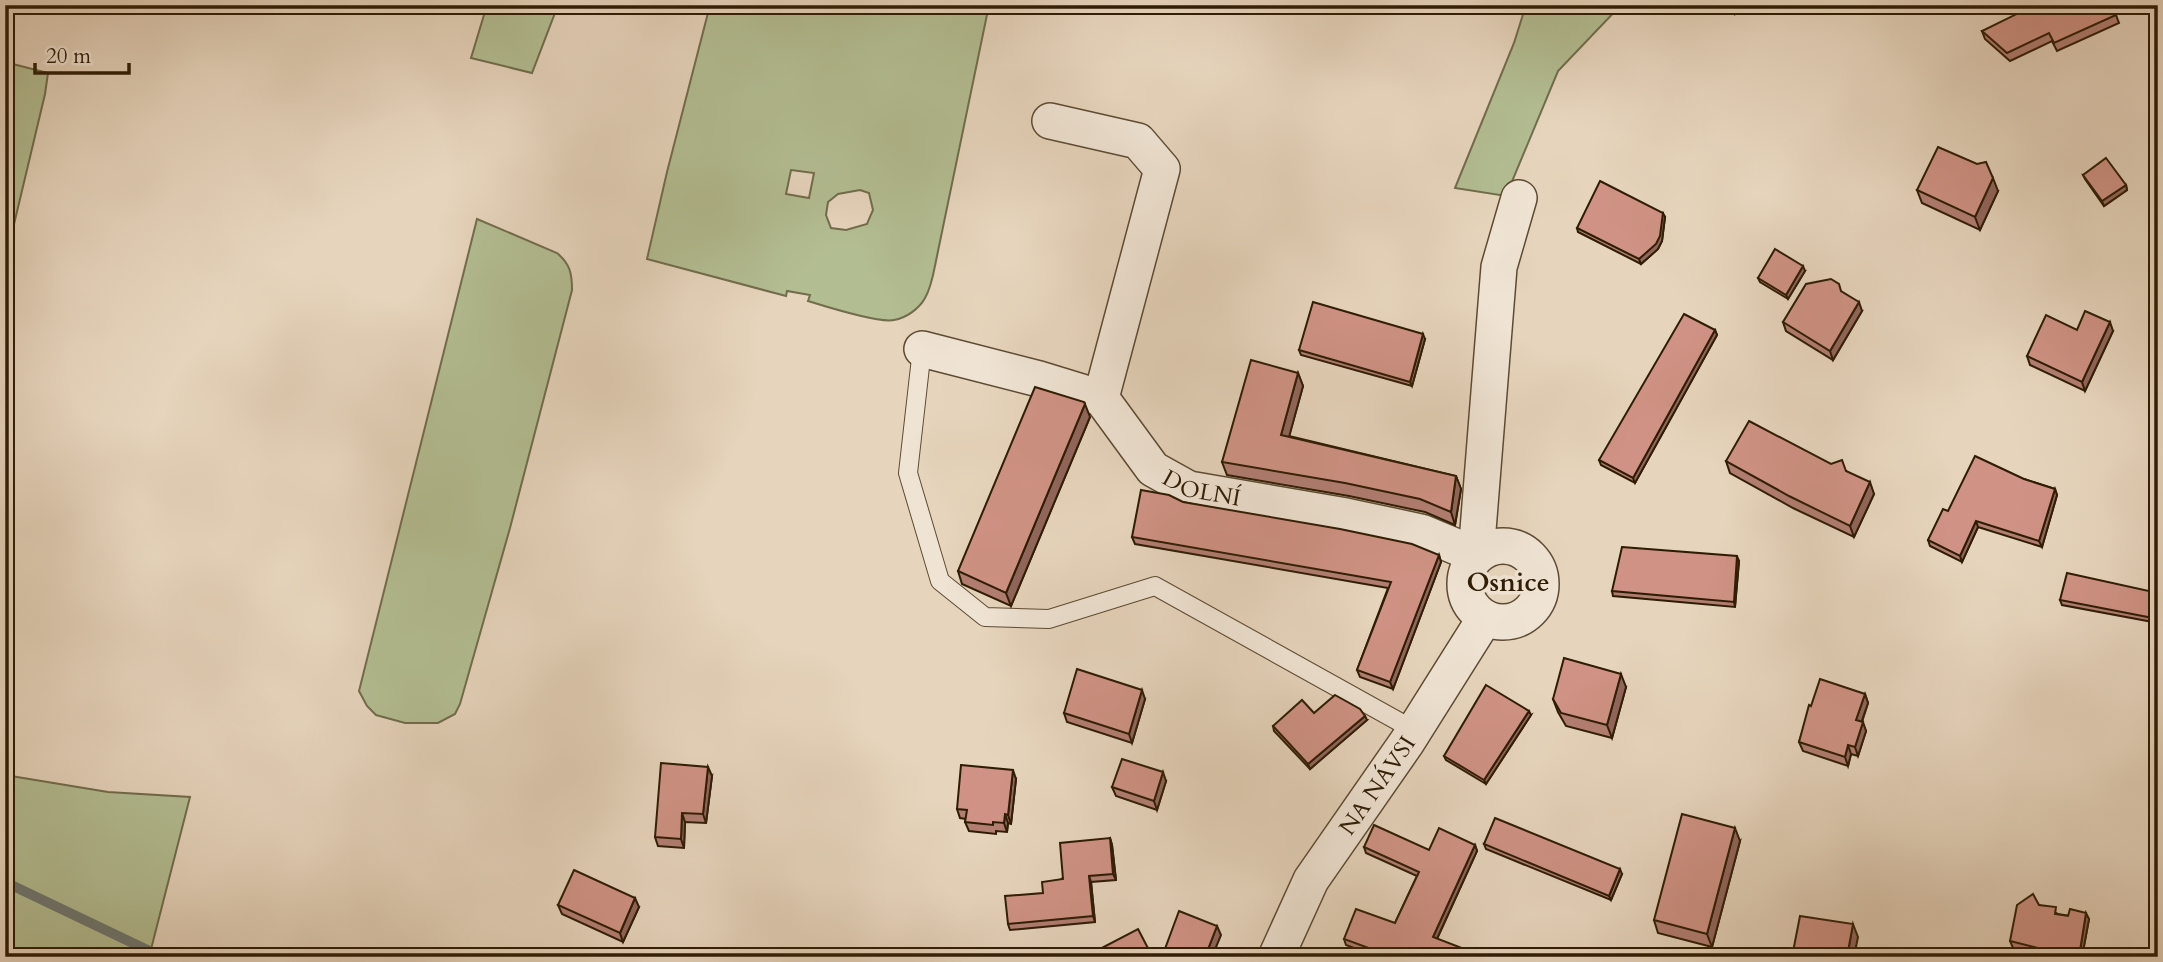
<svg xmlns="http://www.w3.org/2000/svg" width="2163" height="962" viewBox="0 0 2163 962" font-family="Cardo,serif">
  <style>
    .green { fill: #b3bd92; stroke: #716c4c; stroke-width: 2; fill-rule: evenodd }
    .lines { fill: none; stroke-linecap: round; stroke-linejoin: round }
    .stream { stroke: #6f7872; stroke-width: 10 }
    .service-casing { stroke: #5d4a33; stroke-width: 20 }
    .minor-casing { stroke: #5d4a33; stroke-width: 38 }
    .service { stroke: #efe3d3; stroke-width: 18 }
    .minor { stroke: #efe3d3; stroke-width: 35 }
    .wall { fill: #b27e72; stroke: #2f1c05; stroke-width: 2 }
    .shaded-wall { fill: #91665c; stroke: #2f1c05; stroke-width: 2 }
    .building { fill: #cf9284; stroke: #2f1c05; stroke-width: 2 }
    .labels { text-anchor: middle; stroke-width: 7; stroke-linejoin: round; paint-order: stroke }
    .street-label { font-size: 23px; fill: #2f1c05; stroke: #efe3d3 }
    .quarter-label { font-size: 26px; font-weight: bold; fill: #2f1c05; stroke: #efe3d3 }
  </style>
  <rect width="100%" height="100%" fill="#e6d4bc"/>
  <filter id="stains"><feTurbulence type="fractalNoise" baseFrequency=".00286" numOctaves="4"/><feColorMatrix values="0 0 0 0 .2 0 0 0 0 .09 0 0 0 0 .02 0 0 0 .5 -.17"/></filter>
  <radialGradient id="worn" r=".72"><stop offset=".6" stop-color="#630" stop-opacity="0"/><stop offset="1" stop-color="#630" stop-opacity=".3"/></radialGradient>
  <g class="green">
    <path d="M487 5H558L532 73 471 58Z"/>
    <path d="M710 5H989L937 256C934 270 932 286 925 298 919 309 906 318 894 320 880 323 824 306 808 301L810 295 787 291 786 296 647 259 667 172ZM791 170 814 173 809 198 786 194ZM860 190 869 193 873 210 867 224 846 230 831 228 826 215 828 202 838 194Z"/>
    <path d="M1526 5H1621L1558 71 1506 196 1455 188 1514 43Z"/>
    <path d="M5 62 48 73 45 94 5 262Z"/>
    <path d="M477 219 557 253C570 264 572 273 572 290L510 528 460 704 455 714 438 723H405L376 715 367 706 359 691Z"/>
    <path d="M5 775 108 792 190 797 149 957H5Z"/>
  </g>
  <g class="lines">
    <path class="stream" d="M5 882 162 957"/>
    <g class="service-casing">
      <path id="service" d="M922 349 908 473 940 581 985 617 1049 619 1155 586 1414 730"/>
    </g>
    <g class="minor-casing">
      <g id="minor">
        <path d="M1050 121 1138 141 1162 169 1101 398"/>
        <path id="s1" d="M922 349 1039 379 1101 398 1153 469 1189 489 1346 516 1421 532 1476 555"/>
        <circle cx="1503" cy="584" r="38"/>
        <path d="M1476 555 1499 267 1519 198"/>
        <path id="s2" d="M1276 957 1311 880 1407 742 1485 618"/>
      </g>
    </g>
    <use href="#service" class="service"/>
    <use href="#minor" class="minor"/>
  </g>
  <g class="wall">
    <path d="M1728 5H1746L1735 14Z"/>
    <path d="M2116 15 2119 23 2057 51 2052 41 2010 61 1985 39 1982 31Z"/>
    <path d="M2083 175 2126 185 2127 190 2104 206 2085 179Z"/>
    <path d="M1917 190 1998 191 1980 230 1922 203Z"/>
    <path d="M1665 217 1662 241 1658 249 1641 264 1578 232 1577 228Z"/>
    <path d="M1805 271 1788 299 1760 282 1758 278Z"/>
    <path d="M1862 311 1833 360 1786 331 1783 322Z"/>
    <path d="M1715 330 1717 335 1635 483 1601 465 1599 460Z"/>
    <path d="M2077 330 2113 331 2085 391 2030 365 2027 356Z"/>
    <path d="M1425 339 1412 386 1301 355 1299 350Z"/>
    <path d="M1298 373 1303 386 1289 436 1456 476 1461 489 1455 525 1425 512 1349 496 1227 475 1222 462Z"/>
    <path d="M1090 417 1011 606 962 584 958 571Z"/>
    <path d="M1726 461 1846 471 1874 494 1854 537 1793 508 1730 473Z"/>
    <path d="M2024 479 2055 489 2057 495 2042 547 1978 527 1962 562 1930 546 1928 540 1948 511Z"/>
    <path d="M1183 502 1439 555 1441 562 1393 689 1360 677 1357 670 1388 588 1135 544 1132 537Z"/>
    <path d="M1739 561 1735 607 1613 596 1612 591Z"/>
    <path d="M2158 593V623L2062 605 2060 600Z"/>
    <path d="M1626 687 1612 738 1566 726 1558 712 1553 699Z"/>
    <path d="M1865 694 1868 703 1862 722 1866 731 1858 756 1851 754 1848 766 1803 751 1799 742 1811 706Z"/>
    <path d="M1145 699 1132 743 1067 722 1064 713Z"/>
    <path d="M1314 713 1367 720 1310 769 1274 731 1273 726Z"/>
    <path d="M1531 715 1486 784 1446 760 1444 756Z"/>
    <path d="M712 776 706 823 685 822 684 848 658 846 655 837Z"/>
    <path d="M1016 779 1011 824 1008 823 1007 832 996 831V834L969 831 965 822 966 819 960 818 957 809Z"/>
    <path d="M1166 781 1157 810 1116 796 1112 787Z"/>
    <path d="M1110 838 1112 845 1116 880 1091 882 1095 922 1010 930 1008 924Z"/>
    <path d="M1740 841 1712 947 1658 933 1654 920Z"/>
    <path d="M1484 844 1622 874 1611 900 1486 849Z"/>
    <path d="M1475 845 1477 851 1437 939 1469 956V957H1378L1346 945 1344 939 1395 923 1417 876 1366 853 1364 847 1429 850Z"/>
    <path d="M558 905 639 907 623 942 562 914Z"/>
    <path d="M2039 905 2058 914 2089 919 2082 957H2051L2013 948 2010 941Z"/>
  </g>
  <g class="shaded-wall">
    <path d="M1732 5H1746L1735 14Z"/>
    <path d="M1993 178 1998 191 1980 230 1975 217Z"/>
    <path d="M2126 185 2127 190 2104 206 2102 201Z"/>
    <path d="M1663 213 1665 217 1662 241 1658 249 1641 264 1639 259Z"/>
    <path d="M1803 266 1805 271 1788 299 1786 295Z"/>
    <path d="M1859 302 1862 311 1833 360 1830 351Z"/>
    <path d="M2110 322 2113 331 2085 391 2082 382Z"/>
    <path d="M1715 330 1717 335 1635 483 1633 478Z"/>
    <path d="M1423 334 1425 339 1412 386 1410 382Z"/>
    <path d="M1298 373 1303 386 1286 448 1281 435Z"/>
    <path d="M1085 404 1090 417 1011 606 1006 593Z"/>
    <path d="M1456 476 1461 489 1455 525 1451 512Z"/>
    <path d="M1870 482 1874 494 1854 537 1850 526Z"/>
    <path d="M2055 489 2057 495 2042 547 2039 541Z"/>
    <path d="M1976 521 1978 527 1962 562 1960 556Z"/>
    <path d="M1439 555 1441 562 1393 689 1390 682Z"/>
    <path d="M1737 556 1739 561 1735 607 1734 602Z"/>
    <path d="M1621 674 1626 687 1612 738 1607 725Z"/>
    <path d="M1142 690 1145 699 1132 743 1129 734Z"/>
    <path d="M1865 694 1868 703 1859 729 1856 720Z"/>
    <path d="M1529 711 1531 715 1486 784 1484 780Z"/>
    <path d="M1365 716 1367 720 1310 769 1308 764Z"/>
    <path d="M1863 722 1866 731 1858 756 1855 747Z"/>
    <path d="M1848 745 1851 754 1848 766 1845 757Z"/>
    <path d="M708 767 712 776 706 823 703 814Z"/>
    <path d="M1013 770 1016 779 1011 824 1008 815Z"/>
    <path d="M1163 772 1166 781 1157 810 1154 801Z"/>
    <path d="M682 813 685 822 684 848 681 839Z"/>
    <path d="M1005 814 1008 823 1007 832 1004 823Z"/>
    <path d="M1735 828 1740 841 1712 947 1707 934Z"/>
    <path d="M1110 838 1112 845 1116 880 1113 874Z"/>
    <path d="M1475 845 1477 851 1435 943 1433 937Z"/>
    <path d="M1620 869 1622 874 1611 900 1609 896Z"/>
    <path d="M1089 876 1091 882 1095 922 1093 916Z"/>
    <path d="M635 898 639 907 623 942 620 933Z"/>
    <path d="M2086 913 2089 919 2082 957H2079Z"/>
    <path d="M1853 924 1858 937 1854 957H1847Z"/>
    <path d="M1217 926 1221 935 1212 957H1205Z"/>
    <path d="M1467 950 1469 956 1464 957Z"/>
  </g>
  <g class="building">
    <path d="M2035 5H2111L2116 15 2054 43 2049 33 2007 53 1982 31Z"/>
    <path d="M1938 147 1977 164 1986 162 1993 178 1975 217 1917 190Z"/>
    <path d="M2106 158 2126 185 2102 201 2083 175Z"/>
    <path d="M1600 181 1663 213 1660 236 1656 244 1639 259 1577 228Z"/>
    <path d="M1775 249 1803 266 1786 295 1758 278Z"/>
    <path d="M1831 279 1839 284 1841 291 1859 302 1830 351 1783 322 1806 284Z"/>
    <path d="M1313 302 1423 334 1410 382 1299 350Z"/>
    <path d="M2085 311 2110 322 2082 382 2027 356 2046 315 2077 330Z"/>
    <path d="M1684 314 1715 330 1633 478 1599 460Z"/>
    <path d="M1251 360 1298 373 1281 435 1456 476 1451 512 1420 499 1345 483 1222 462Z"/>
    <path d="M1035 387 1084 402 1085 404 1006 593 958 571Z"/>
    <path d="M1749 421 1831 464 1842 460 1846 471 1870 482 1850 526 1789 496 1726 461Z"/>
    <path d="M1975 456 2024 479 2055 489 2039 541 1976 521 1960 556 1928 540 1943 509 1948 511Z"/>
    <path d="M1141 490 1169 495 1183 502 1340 529 1412 544 1439 555 1390 682 1357 670 1391 582 1132 537Z"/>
    <path d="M1622 547 1737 556 1734 602 1612 591Z"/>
    <path d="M2067 573 2158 593V619L2060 600Z"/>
    <path d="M1564 658 1621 674 1607 725 1561 713 1553 699Z"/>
    <path d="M1077 669 1142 690 1129 734 1064 713Z"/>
    <path d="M1820 679 1865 694 1856 720 1863 722 1855 747 1848 745 1845 757 1799 742 1809 705 1811 706Z"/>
    <path d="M1486 685 1529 711 1484 780 1444 756Z"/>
    <path d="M1335 695 1360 709 1365 716 1308 764 1273 726 1302 700 1314 713Z"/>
    <path d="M1122 759 1163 772 1154 801 1112 787Z"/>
    <path d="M661 763 708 767 703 814 682 813 681 839 655 837Z"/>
    <path d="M961 765 1013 770 1008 815 1005 814 1004 823 993 822V825L965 822 967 810 957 809Z"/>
    <path d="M1682 814 1735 828 1707 934 1654 920Z"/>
    <path d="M1495 818 1620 869 1609 896 1484 844Z"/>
    <path d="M1374 825 1429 850 1439 828 1475 845 1433 937 1467 950 1464 957H1393L1344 939 1356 909 1395 923 1419 872 1364 847Z"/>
    <path d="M1110 838 1113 874 1089 876 1093 916 1008 924 1005 896 1043 893 1042 882 1063 879 1060 843Z"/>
    <path d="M574 870 635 898 620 933 558 905Z"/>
    <path d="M2033 894 2039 905 2056 907 2055 914 2068 916 2070 909 2086 913 2079 957H2056L2058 953 2010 941 2017 905Z"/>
    <path d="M1179 911 1217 926 1205 957H1162Z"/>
    <path d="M1800 916 1853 924 1847 957H1792Z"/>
    <path d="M1138 929 1151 954 1146 957H1099L1096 951Z"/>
  </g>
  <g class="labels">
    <g class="street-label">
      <text dy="8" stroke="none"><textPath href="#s1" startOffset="327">DOLNÍ</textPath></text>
      <text dy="8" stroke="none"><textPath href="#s2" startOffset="200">NA NÁVSI</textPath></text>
    </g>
    <g class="quarter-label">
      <text x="1508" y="591">Osnice</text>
    </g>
  </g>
  <rect width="2163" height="962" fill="none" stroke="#e6d4bc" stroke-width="28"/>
  <rect x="7" y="7" width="2149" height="948" fill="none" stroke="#2f1c05" stroke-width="3.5"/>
  <rect x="14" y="14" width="2135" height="934" fill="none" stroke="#2f1c05" stroke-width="2"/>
  <path d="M35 63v10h94v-10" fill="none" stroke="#2f1c05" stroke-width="3.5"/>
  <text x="46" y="63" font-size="21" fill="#2f1c05" stroke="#efe3d3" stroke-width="5" paint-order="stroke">20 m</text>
  <rect width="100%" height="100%" filter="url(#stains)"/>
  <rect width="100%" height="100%" fill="url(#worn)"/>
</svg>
